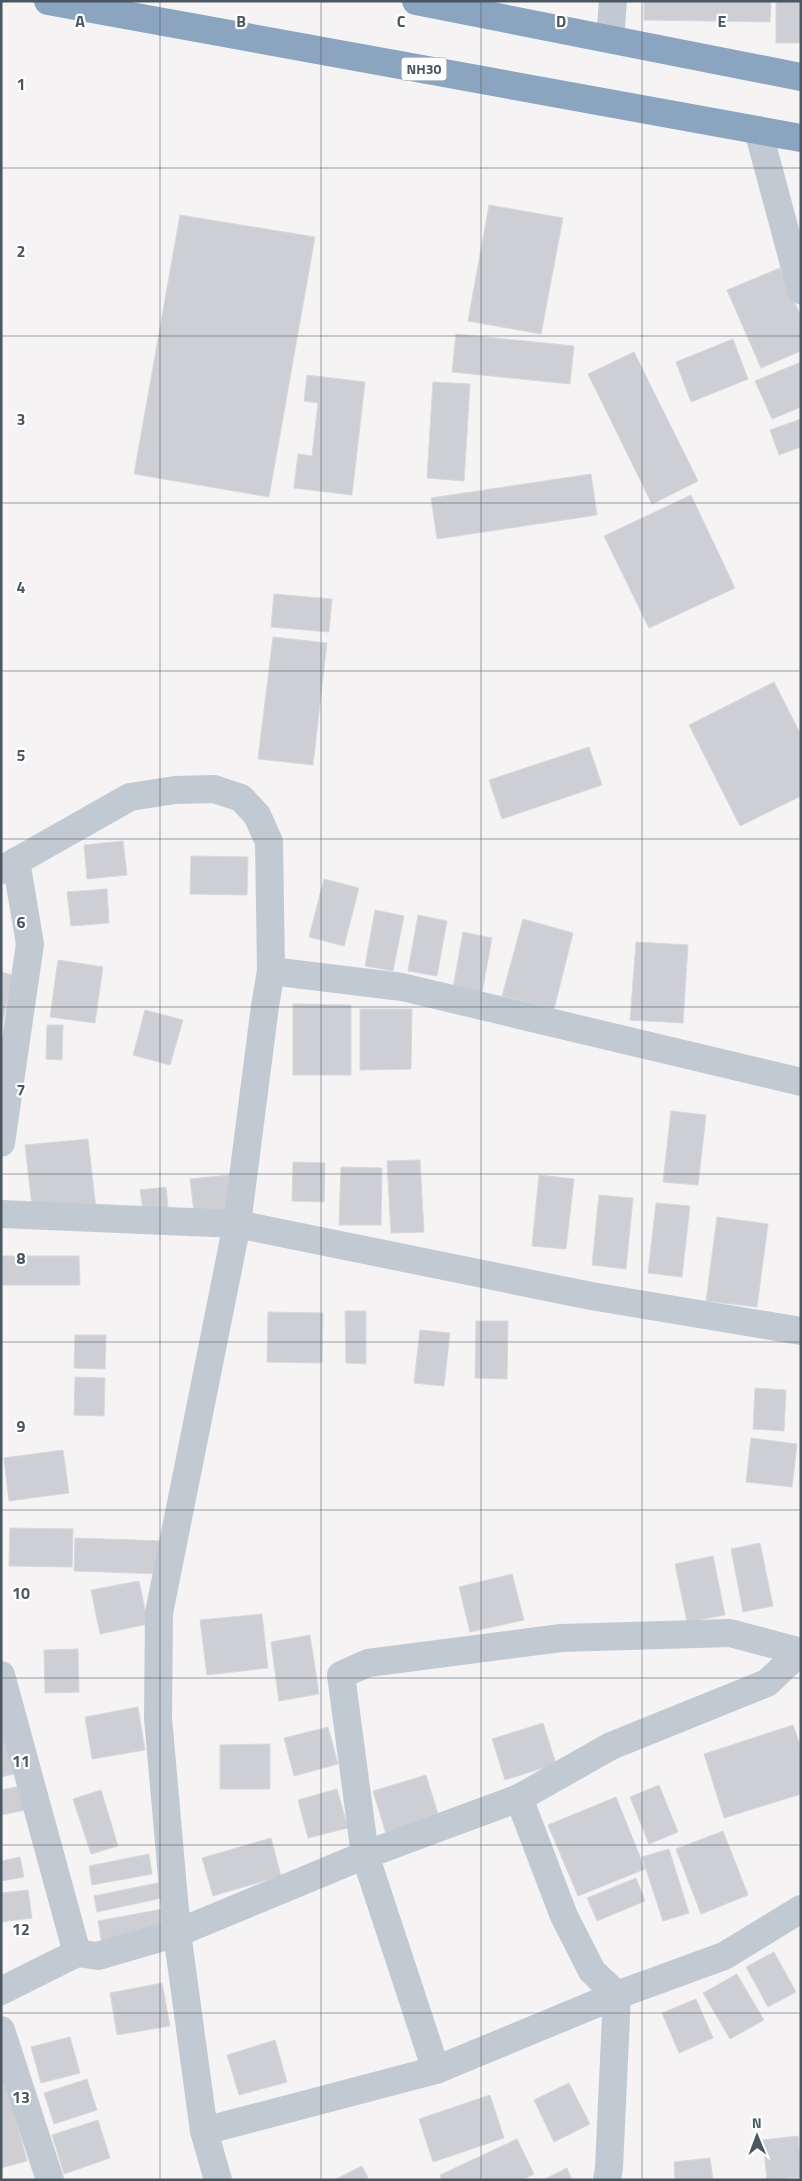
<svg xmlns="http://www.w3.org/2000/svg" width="802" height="2181" viewBox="0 0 802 2181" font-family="'Titillium Web',sans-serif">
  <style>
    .building { fill: #cdcfd5; stroke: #d7d9de }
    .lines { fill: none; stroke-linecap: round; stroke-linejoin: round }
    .street { stroke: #c1cad2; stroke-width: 28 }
    .highway { stroke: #8ba5c1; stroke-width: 28 }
    .grid { fill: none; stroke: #4a5661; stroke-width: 1; stroke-opacity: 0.55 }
    .labels { text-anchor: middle; stroke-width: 4.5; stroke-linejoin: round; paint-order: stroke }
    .shield { fill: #fff; stroke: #808990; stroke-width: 1 }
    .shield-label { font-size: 14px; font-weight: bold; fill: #4a5661 }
    .grid-label { font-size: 16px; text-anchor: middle; font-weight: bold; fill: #4a5661; stroke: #fff; stroke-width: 4.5; stroke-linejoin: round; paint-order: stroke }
  </style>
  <rect width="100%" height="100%" fill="#f5f3f3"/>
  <g class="building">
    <path d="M644 1H771L770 22 644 20Z"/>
    <rect x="776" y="1" width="25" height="42"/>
    <path d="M489 205 563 218 541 334 468 321Z"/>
    <path d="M180 215 315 237 269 497 134 474Z"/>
    <path d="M780 268 801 317V351L761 368 727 290Z"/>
    <path d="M456 334 574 346 570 384 452 372Z"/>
    <path d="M733 339 748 379 691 402 676 362Z"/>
    <path d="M634 352 698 481 652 504 588 374Z"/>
    <path d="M801 362V407L772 419 755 381Z"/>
    <path d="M307 375 365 382 352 495 294 488 298 454 312 456 318 403 304 401Z"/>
    <path d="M433 382 470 384 464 481 427 478Z"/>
    <path d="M801 419V447L779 455 770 430Z"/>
    <path d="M591 474 597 515 437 539 431 498Z"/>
    <path d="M691 495 735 588 649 628 604 536Z"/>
    <path d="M274 594 332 599 329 632 271 627Z"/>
    <path d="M273 637 327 643 313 765 258 759Z"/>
    <path d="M774 682 801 735V796L740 826 689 725Z"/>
    <path d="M589 747 602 785 502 819 489 780Z"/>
    <path d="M123 841 127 875 87 879 84 845Z"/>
    <path d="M191 856 248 857 247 895 190 894Z"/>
    <path d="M324 879 359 888 344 946 309 937Z"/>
    <path d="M107 889 109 923 71 926 67 892Z"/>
    <path d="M375 910 404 916 393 971 365 966Z"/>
    <path d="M418 915 447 921 437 976 408 971Z"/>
    <path d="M523 919 573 933 554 1009 502 996Z"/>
    <path d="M463 932 492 938 482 993 453 988Z"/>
    <path d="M636 942 688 945 683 1023 630 1020Z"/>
    <path d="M58 960 103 967 95 1023 50 1017Z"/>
    <path d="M1 972 13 975 1 1030Z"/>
    <path d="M293 1004 351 1005V1075H293Z"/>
    <path d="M360 1009H412L411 1069 360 1070Z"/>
    <path d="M145 1010 183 1020 170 1065 133 1055Z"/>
    <path d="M47 1025H63L62 1060 46 1059Z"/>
    <path d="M671 1111 706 1115 698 1185 663 1182Z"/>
    <path d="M88 1139 96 1209 33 1215 25 1145Z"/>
    <path d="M420 1160 424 1232 391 1233 387 1161Z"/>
    <path d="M293 1162 325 1163 324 1202 292 1201Z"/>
    <path d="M341 1167 382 1168 381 1225H339Z"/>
    <path d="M230 1175 233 1209 194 1212 190 1179Z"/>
    <path d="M539 1175 574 1179 566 1249 532 1246Z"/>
    <path d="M166 1187 168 1207 143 1210 140 1190Z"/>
    <path d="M599 1195 633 1198 626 1269 592 1265Z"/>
    <path d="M656 1203 690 1206 682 1277 648 1273Z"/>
    <path d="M717 1217 768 1224 757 1307 706 1301Z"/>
    <path d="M1 1256H79L80 1285H1Z"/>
    <path d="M345 1311H366V1364L346 1363Z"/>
    <path d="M268 1312 323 1313 322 1363 267 1362Z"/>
    <path d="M476 1321H508L507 1379 475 1378Z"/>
    <path d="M420 1330 450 1333 444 1386 414 1383Z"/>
    <path d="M75 1335H106L105 1369 74 1368Z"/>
    <path d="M75 1377 105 1378 104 1416 74 1415Z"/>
    <path d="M755 1388 786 1390 784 1431 753 1429Z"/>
    <path d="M751 1438 797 1444 792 1487 746 1482Z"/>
    <path d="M63 1450 69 1493 9 1501 4 1458Z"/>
    <path d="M10 1528 73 1529 72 1567 9 1566Z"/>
    <path d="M75 1538 164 1541 163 1574 74 1571Z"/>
    <path d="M760 1543 773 1606 743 1612 731 1549Z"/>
    <path d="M713 1556 725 1615 687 1622 675 1564Z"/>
    <path d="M512 1574 524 1620 470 1632 459 1587Z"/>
    <path d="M139 1581 148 1624 100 1634 91 1590Z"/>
    <path d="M262 1614 268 1668 207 1675 200 1620Z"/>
    <path d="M310 1635 319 1694 279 1701 271 1642Z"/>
    <path d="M78 1649 79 1692 45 1693 44 1650Z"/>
    <path d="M138 1707 145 1750 92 1759 85 1717Z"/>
    <path d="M543 1723 556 1764 505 1780 492 1739Z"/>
    <path d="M793 1725 801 1748V1794L724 1818 704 1754Z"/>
    <path d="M9 1727 18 1773 1 1777V1728Z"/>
    <path d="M328 1727 338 1764 294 1776 284 1738Z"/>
    <path d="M270 1744V1789H220V1745Z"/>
    <path d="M426 1775 440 1820 387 1837 373 1791Z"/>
    <path d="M659 1785 678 1832 649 1844 630 1797Z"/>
    <path d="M21 1786 26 1810 1 1815V1790Z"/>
    <path d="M337 1789 348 1828 308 1838 298 1800Z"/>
    <path d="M101 1790 118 1846 91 1854 73 1799Z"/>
    <path d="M616 1797 645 1869 578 1896 548 1825Z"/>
    <path d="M723 1831 748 1895 701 1914 676 1849Z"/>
    <path d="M271 1838 281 1876 213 1896 202 1858Z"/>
    <path d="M669 1849 689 1913 663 1921 642 1857Z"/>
    <path d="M149 1854 152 1874 92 1885 89 1866Z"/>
    <path d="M20 1857 24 1877 1 1881V1861Z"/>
    <path d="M636 1878 645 1901 597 1921 587 1898Z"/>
    <path d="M167 1881 171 1896 97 1912 94 1896Z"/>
    <path d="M28 1890 32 1918 1 1922V1893Z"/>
    <path d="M168 1908 173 1930 102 1945 98 1921Z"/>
    <path d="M774 1952 796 1992 768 2007 746 1967Z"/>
    <path d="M737 1974 764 2020 730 2039 703 1993Z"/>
    <path d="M162 1983 170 2026 117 2035 110 1993Z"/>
    <path d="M696 1999 713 2038 679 2053 662 2013Z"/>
    <path d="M70 2037 80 2073 41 2083 31 2047Z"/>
    <path d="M275 2040 287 2082 239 2095 227 2055Z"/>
    <path d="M1 2063 27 2161 1 2168Z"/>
    <path d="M87 2079 97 2110 54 2124 44 2093Z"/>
    <path d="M569 2083 590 2124 554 2142 534 2100Z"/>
    <path d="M490 2095 504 2138 433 2162 419 2119Z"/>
    <path d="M98 2120 110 2158 64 2174 52 2135Z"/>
    <path d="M798 2136 801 2177 767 2180 763 2140Z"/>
    <path d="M517 2139 534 2174 522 2180H442L440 2175Z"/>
    <path d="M710 2158 713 2180H675L674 2162Z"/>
    <path d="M362 2166 369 2180H334Z"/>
    <path d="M567 2168 572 2180H543Z"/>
  </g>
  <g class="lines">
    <g class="street">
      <path d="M610 39 613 1"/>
      <path d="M758 130 801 290"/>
      <path d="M1 870 130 797 175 790 214 789 241 798 257 815 269 842 271 971 265 1006 237 1224 159 1613 158 1718 177 1933 204 2131 218 2180"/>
      <path d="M271 971 402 987 801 1082"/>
      <path d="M1 1143 30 944 16 861"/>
      <path d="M1 1214 237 1224 591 1296 801 1331"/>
      <path d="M1 1675 77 1953"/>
      <path d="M1 1991 77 1953 98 1956 177 1933 365 1855 519 1798 611 1746 767 1683 800 1652"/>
      <path d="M1 2030 50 2180"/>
      <path d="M436 2070 365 1855 341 1675 368 1663 561 1638 730 1633 801 1652"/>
      <path d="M204 2131 436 2070 617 1995 592 1971 564 1916 519 1798"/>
      <path d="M607 2180 609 2168 617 1995 724 1956 801 1909"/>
    </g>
    <g class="highway">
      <path d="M48 1 801 138"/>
      <path d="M416 1 801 77"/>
    </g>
  </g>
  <path class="grid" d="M160 1V2180M321 1V2180M481 1V2180M642 1V2180M1 168H801M1 336H801M1 503H801M1 671H801M1 839H801M1 1007H801M1 1174H801M1 1342H801M1 1510H801M1 1678H801M1 1845H801M1 2013H801"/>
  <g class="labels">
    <rect class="shield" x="401.5" y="57.5" width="45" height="23" rx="4"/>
    <g class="shield-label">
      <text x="424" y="74">NH30</text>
    </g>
  </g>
  <g class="grid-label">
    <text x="80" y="27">A</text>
    <text x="241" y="27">B</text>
    <text x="401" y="27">C</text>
    <text x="561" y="27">D</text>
    <text x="722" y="27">E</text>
    <text x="21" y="90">1</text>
    <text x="21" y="257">2</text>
    <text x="21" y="425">3</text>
    <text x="21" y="593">4</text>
    <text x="21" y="761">5</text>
    <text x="21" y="928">6</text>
    <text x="21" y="1096">7</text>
    <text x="21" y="1264">8</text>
    <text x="21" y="1432">9</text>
    <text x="21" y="1599">10</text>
    <text x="21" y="1767">11</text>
    <text x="21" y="1935">12</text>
    <text x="21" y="2103">13</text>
  </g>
  <rect width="802" height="2181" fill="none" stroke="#4a5661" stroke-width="5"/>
  <g transform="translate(757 2136) rotate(359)" stroke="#ffffff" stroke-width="4" paint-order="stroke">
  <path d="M0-4L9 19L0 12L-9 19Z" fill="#4a5661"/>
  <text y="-8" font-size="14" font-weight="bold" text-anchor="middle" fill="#4a5661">N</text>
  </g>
</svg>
